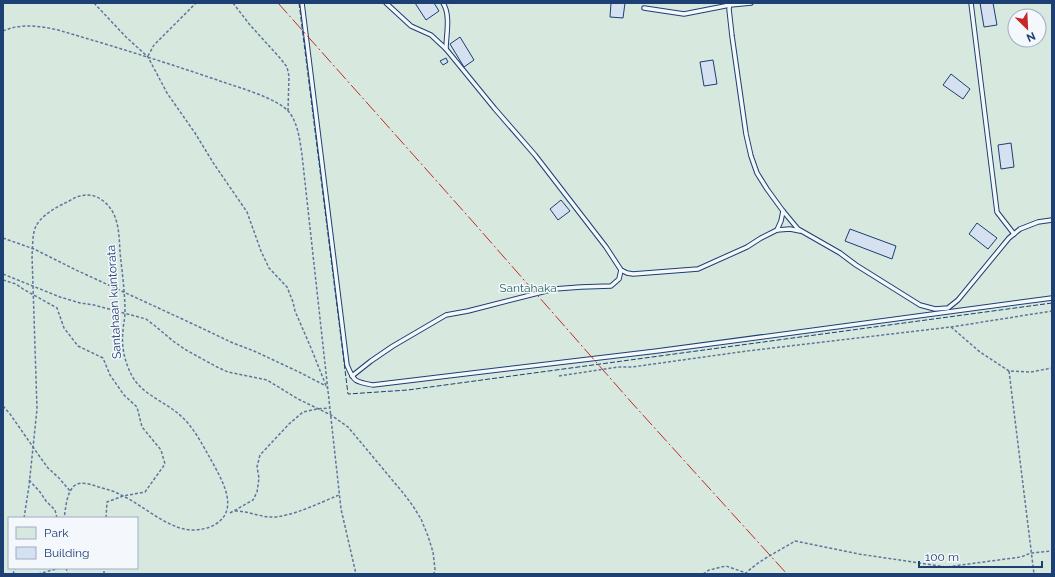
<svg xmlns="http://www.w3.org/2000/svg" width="1055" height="577" viewBox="0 0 1055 577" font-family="Raleway,sans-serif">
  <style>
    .green { fill: #d7e8df; stroke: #687fa3; fill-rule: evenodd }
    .building { fill: #d5e0f0; stroke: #1d3f73 }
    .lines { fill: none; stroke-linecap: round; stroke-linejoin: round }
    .service-casing { stroke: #1d3f73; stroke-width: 5.5 }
    .path { stroke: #5e769c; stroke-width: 1.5; stroke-dasharray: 3 2; stroke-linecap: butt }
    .service { stroke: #f4f7fb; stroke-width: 3.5 }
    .fence { stroke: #1d3f73; stroke-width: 1; stroke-dasharray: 5 2; stroke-linecap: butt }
    .power { stroke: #c62828; stroke-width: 1; stroke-dasharray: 14 3 2 3; stroke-linecap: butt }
    .labels { text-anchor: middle; stroke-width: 3; stroke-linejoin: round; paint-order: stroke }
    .park-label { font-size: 12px; fill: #2c6c60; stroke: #f4f7fb }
    .street-label { font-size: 12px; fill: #1d3f73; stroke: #f4f7fb }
  </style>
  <rect width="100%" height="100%" fill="#f4f7fb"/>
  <path class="green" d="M3 3H1052V574H3ZM1015 16H1039V40H1015ZM9 518H137V568H9Z"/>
  <g class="building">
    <path d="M415 3H434L439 11 426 20Z"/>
    <path d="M611 3H625L623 18 610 17Z"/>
    <path d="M980 3H993L997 25 984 27Z"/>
    <path d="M460 37 474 60 464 67 450 44Z"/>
    <path d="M446 58 448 62 443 65 440 61Z"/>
    <path d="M713 60 717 84 704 86 700 62Z"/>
    <path d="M951 74 970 89 963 99 943 85Z"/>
    <path d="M1011 143 1014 167 1001 169 998 145Z"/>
    <path d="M561 200 570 211 558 220 550 209Z"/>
    <path d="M977 223 997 238 988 249 969 234Z"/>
    <path d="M850 229 896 246 892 259 845 241Z"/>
  </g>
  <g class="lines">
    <g class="service-casing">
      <g id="service">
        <path d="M302 3 347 365C354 382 355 382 373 385L657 351 1052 298"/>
        <path d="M443 3C451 15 446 36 446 49"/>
        <path d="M730 3 729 9 732 36 746 134 751 156 757 173 767 189 783 211 798 229 840 253 856 265 920 305 935 309 948 308 958 300 1009 238 1020 229 1038 222 1052 220"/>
        <path d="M971 3 997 212 1014 234"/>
        <path d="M644 8 684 14 730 5 751 3"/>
        <path d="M777 230 790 229 800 231"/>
        <path d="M621 270 627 273 633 274 698 269 747 247 761 238 777 230 781 221 783 211"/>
        <path d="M352 376 371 361 393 346 446 315 468 311 554 289 581 287 611 286 619 279 621 270 606 247 535 155 495 109 446 49 431 35 411 26 386 3"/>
      </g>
    </g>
    <g class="path">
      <path d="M94 3 126 37 148 57 167 93 195 133 214 164 247 212 261 251 269 268 287 287 293 302 295 311 311 348 327 388"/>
      <path d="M233 3 250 25 280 58 287 67 289 76 288 111"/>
      <path d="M3 31C21 23 40 26 58 30 113 46 168 63 223 82 240 88 277 98 289 112 298 123 300 141 302 155L341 509 356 574"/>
      <path d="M148 56 154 45 196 3"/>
      <path d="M3 238 34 249 76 270 193 324 233 343 254 351 299 372 326 386"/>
      <path d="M3 274 60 297 80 303 94 305 146 319 154 325 173 341 186 350 217 367 228 372 267 380 298 399 331 415 348 427 404 494 413 506 421 519 428 536 433 552 435 569 434 574"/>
      <path d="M3 280 16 284 23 289 57 308 64 328 78 346 103 358 110 375 124 395 137 407 142 427 161 450 165 464 145 492 123 496 107 502 106 518"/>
      <path d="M951 327 980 352 1009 371 1031 372 1052 368"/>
      <path d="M1009 371 1034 574"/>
      <path d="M559 376 618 367H632L747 351 951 327 1052 311"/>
      <path d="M3 406 10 414 40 457 48 468 59 478 70 491"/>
      <path d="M29 480 40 492 46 501 55 510 57 518"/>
      <path d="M235 511C247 511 258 516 269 517 290 518 319 503 339 495"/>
      <path d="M230 513 253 500 257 492 259 478 257 467 260 455 289 424 303 412 317 409 329 408"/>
      <path d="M24 518 29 486 37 409 32 255C33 246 32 234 36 226 42 215 55 208 65 203 70 201 75 197 80 196 88 194 95 195 102 200 119 212 119 233 120 252 122 272 125 292 125 312 125 319 123 325 123 332 121 346 125 362 131 374 141 395 167 402 182 417 194 428 202 444 210 458 222 480 243 513 210 527 199 531 187 531 177 527 156 519 139 503 119 494 112 490 104 489 96 486 89 484 80 481 74 486 66 494 66 508 64 518"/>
      <path d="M66 568 68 574"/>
      <path d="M13 574 15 568"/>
      <path d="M38 574 60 568"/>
      <path d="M104 574V568"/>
      <path d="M703 574 709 570 726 566 746 573"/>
      <path d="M745 574C759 560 779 551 795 541L859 554 946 567 1021 557 1031 553 1052 551"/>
    </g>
    <use href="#service" class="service"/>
    <path class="fence" d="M299 3 348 394 408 390 1052 303"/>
    <path class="power" d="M278 3 474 223 632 403 787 574"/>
  </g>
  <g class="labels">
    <g class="park-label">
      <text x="528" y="292">Santahaka</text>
    </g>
    <g class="street-label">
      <text transform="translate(114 302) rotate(-93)" y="4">Santahaan kuntorata</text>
    </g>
  </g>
  <rect width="1055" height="577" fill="none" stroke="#1d3f73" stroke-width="8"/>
  <rect x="8" y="517" width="130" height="52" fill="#f4f7fb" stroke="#9eadc5"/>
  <rect x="16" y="527" width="20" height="12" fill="#d7e8df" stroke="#9eadc5"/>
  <text x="44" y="537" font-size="12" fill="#1d3f73">Park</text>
  <rect x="16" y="547" width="20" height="12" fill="#d5e0f0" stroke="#9eadc5"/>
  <text x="44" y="557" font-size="12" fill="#1d3f73">Building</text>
  <g transform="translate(1027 28) rotate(156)"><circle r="19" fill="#f4f7fb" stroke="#9eadc5"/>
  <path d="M0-3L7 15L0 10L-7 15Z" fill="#c62828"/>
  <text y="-6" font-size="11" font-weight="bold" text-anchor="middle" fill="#1d3f73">N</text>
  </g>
  <path d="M919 561v6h123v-6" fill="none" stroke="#1d3f73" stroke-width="2"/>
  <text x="925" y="561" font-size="12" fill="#1d3f73" stroke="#f4f7fb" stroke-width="3" paint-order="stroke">100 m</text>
</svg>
